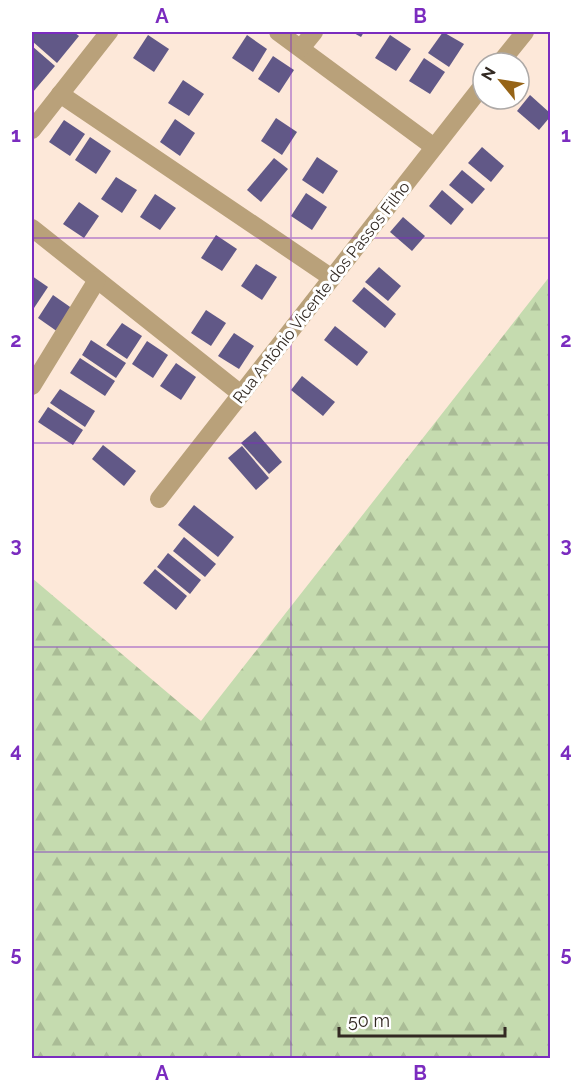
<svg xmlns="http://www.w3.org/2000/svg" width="582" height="1090" viewBox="0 0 582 1090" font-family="Raleway,sans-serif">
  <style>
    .forest { fill: url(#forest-firs) }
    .building { fill: #615887 }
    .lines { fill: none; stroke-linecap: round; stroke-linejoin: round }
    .street { stroke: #b9a17a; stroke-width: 18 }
    .grid { fill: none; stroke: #7b2cbf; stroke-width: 1.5; stroke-opacity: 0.55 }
    .labels { text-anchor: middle; stroke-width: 6; stroke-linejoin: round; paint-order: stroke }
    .street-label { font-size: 16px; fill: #322922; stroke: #fff }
    .neatline { fill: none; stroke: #7b2cbf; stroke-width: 2 }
    .grid-label { font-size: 20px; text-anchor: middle; font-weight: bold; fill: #7b2cbf }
  </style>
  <defs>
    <pattern id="forest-firs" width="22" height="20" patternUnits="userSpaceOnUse" patternTransform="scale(1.5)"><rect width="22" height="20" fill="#c5dbaf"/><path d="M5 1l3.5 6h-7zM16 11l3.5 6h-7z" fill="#aabc96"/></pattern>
  </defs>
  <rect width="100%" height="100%" fill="#fde8d9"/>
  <path class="forest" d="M550 276V1058H32V578L201 721Z"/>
  <g class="building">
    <path d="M32 32H74L79 36 57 63 32 41Z"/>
    <path d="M352 32H364L361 37Z"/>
    <path d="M443 32 464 44 449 67 428 53Z"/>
    <path d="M148 35 169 49 154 72 133 58Z"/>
    <path d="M247 35 267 49 253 72 232 58Z"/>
    <path d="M390 35 411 49 396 71 375 58Z"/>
    <path d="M32 46 55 66 33 92 32 91Z"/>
    <path d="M273 56 294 70 279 93 258 79Z"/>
    <path d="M424 58 445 72 430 94 409 81Z"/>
    <path d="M183 80 204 94 189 116 168 103Z"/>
    <path d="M530 95 550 113V117L539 130 517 111Z"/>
    <path d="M276 118 297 132 282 155 261 141Z"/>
    <path d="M175 119 195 133 180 156 160 142Z"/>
    <path d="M64 120 85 134 70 156 49 142Z"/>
    <path d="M90 137 111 151 96 174 75 160Z"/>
    <path d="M482 147 504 166 491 182 468 163Z"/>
    <path d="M317 157 338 171 323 194 302 180Z"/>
    <path d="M274 158 288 169 261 202 247 190Z"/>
    <path d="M462 170 485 189 472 204 449 185Z"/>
    <path d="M116 177 137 190 122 213 101 199Z"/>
    <path d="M442 190 464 209 451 225 429 206Z"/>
    <path d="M306 193 327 207 312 230 291 216Z"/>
    <path d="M155 194 176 208 160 230 140 217Z"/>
    <path d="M79 202 99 216 84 238 63 224Z"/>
    <path d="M403 217 425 236 412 251 390 232Z"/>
    <path d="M216 235 237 249 222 271 201 258Z"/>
    <path d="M256 264 277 277 262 300 241 286Z"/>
    <path d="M379 267 401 286 388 301 365 282Z"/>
    <path d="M32 276 48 287 32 311Z"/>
    <path d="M364 287 396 314 385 328 352 301Z"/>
    <path d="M53 295 73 309 58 332 38 318Z"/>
    <path d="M206 310 226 323 211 346 191 333Z"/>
    <path d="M122 323 142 336 127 359 106 345Z"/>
    <path d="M335 326 368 352 357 366 324 340Z"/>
    <path d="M234 333 254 346 239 369 218 356Z"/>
    <path d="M91 340 126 363 116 378 82 355Z"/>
    <path d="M147 341 168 355 153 378 132 364Z"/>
    <path d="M80 358 115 381 105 396 70 373Z"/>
    <path d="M176 363 196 377 181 400 160 386Z"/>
    <path d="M302 376 335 402 323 416 291 390Z"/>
    <path d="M60 389 95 411 85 427 50 403Z"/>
    <path d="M48 407 83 430 73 445 38 422Z"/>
    <path d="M255 431 282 462 269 474 241 443Z"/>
    <path d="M103 445 136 471 124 486 92 459Z"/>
    <path d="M242 446 269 478 256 490 228 458Z"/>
    <path d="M194 505 234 537 218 557 178 525Z"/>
    <path d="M184 537 216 564 205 577 173 551Z"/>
    <path d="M168 553 201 580 190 594 157 567Z"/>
    <path d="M155 569 187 596 176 610 143 583Z"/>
  </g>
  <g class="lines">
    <g class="street">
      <path d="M278 32 434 147"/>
      <path d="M301 48 314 32"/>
      <path d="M500 63 525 32"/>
      <path d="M60 94 332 278"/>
      <path d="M32 130 109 32"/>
      <path d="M32 228 241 394"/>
      <path d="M32 386 97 280"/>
      <path d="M159 499 483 85"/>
    </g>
  </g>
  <path class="grid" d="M291 32V1058M32 238H550M32 443H550M32 647H550M32 852H550"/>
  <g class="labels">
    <g class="street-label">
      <text transform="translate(321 292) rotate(-52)" y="6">Rua Antônio Vicente dos Passos Filho</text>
    </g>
  </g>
  <rect width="582" height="1090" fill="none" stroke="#ffffff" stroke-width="66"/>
  <g transform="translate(501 81) rotate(300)"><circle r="28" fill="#ffffff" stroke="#ada9a7" stroke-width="1.5"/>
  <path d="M0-4.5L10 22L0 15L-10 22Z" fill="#966417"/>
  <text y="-9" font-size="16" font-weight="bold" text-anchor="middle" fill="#322922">N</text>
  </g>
  <path d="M339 1027v9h166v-9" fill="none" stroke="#322922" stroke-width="3"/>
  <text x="348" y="1027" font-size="18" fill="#322922" stroke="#ffffff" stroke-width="4.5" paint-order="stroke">50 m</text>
  <rect x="33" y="33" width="516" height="1024" class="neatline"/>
  <g class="grid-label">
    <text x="162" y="23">A</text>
    <text x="420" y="23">B</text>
    <text x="16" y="142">1</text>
    <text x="566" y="142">1</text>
    <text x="16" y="347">2</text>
    <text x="566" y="347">2</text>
    <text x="16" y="552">3</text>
    <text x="566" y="552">3</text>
    <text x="16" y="757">4</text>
    <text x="566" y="757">4</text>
    <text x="16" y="961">5</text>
    <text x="566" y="961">5</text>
    <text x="162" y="1080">A</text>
    <text x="420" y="1080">B</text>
  </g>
</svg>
